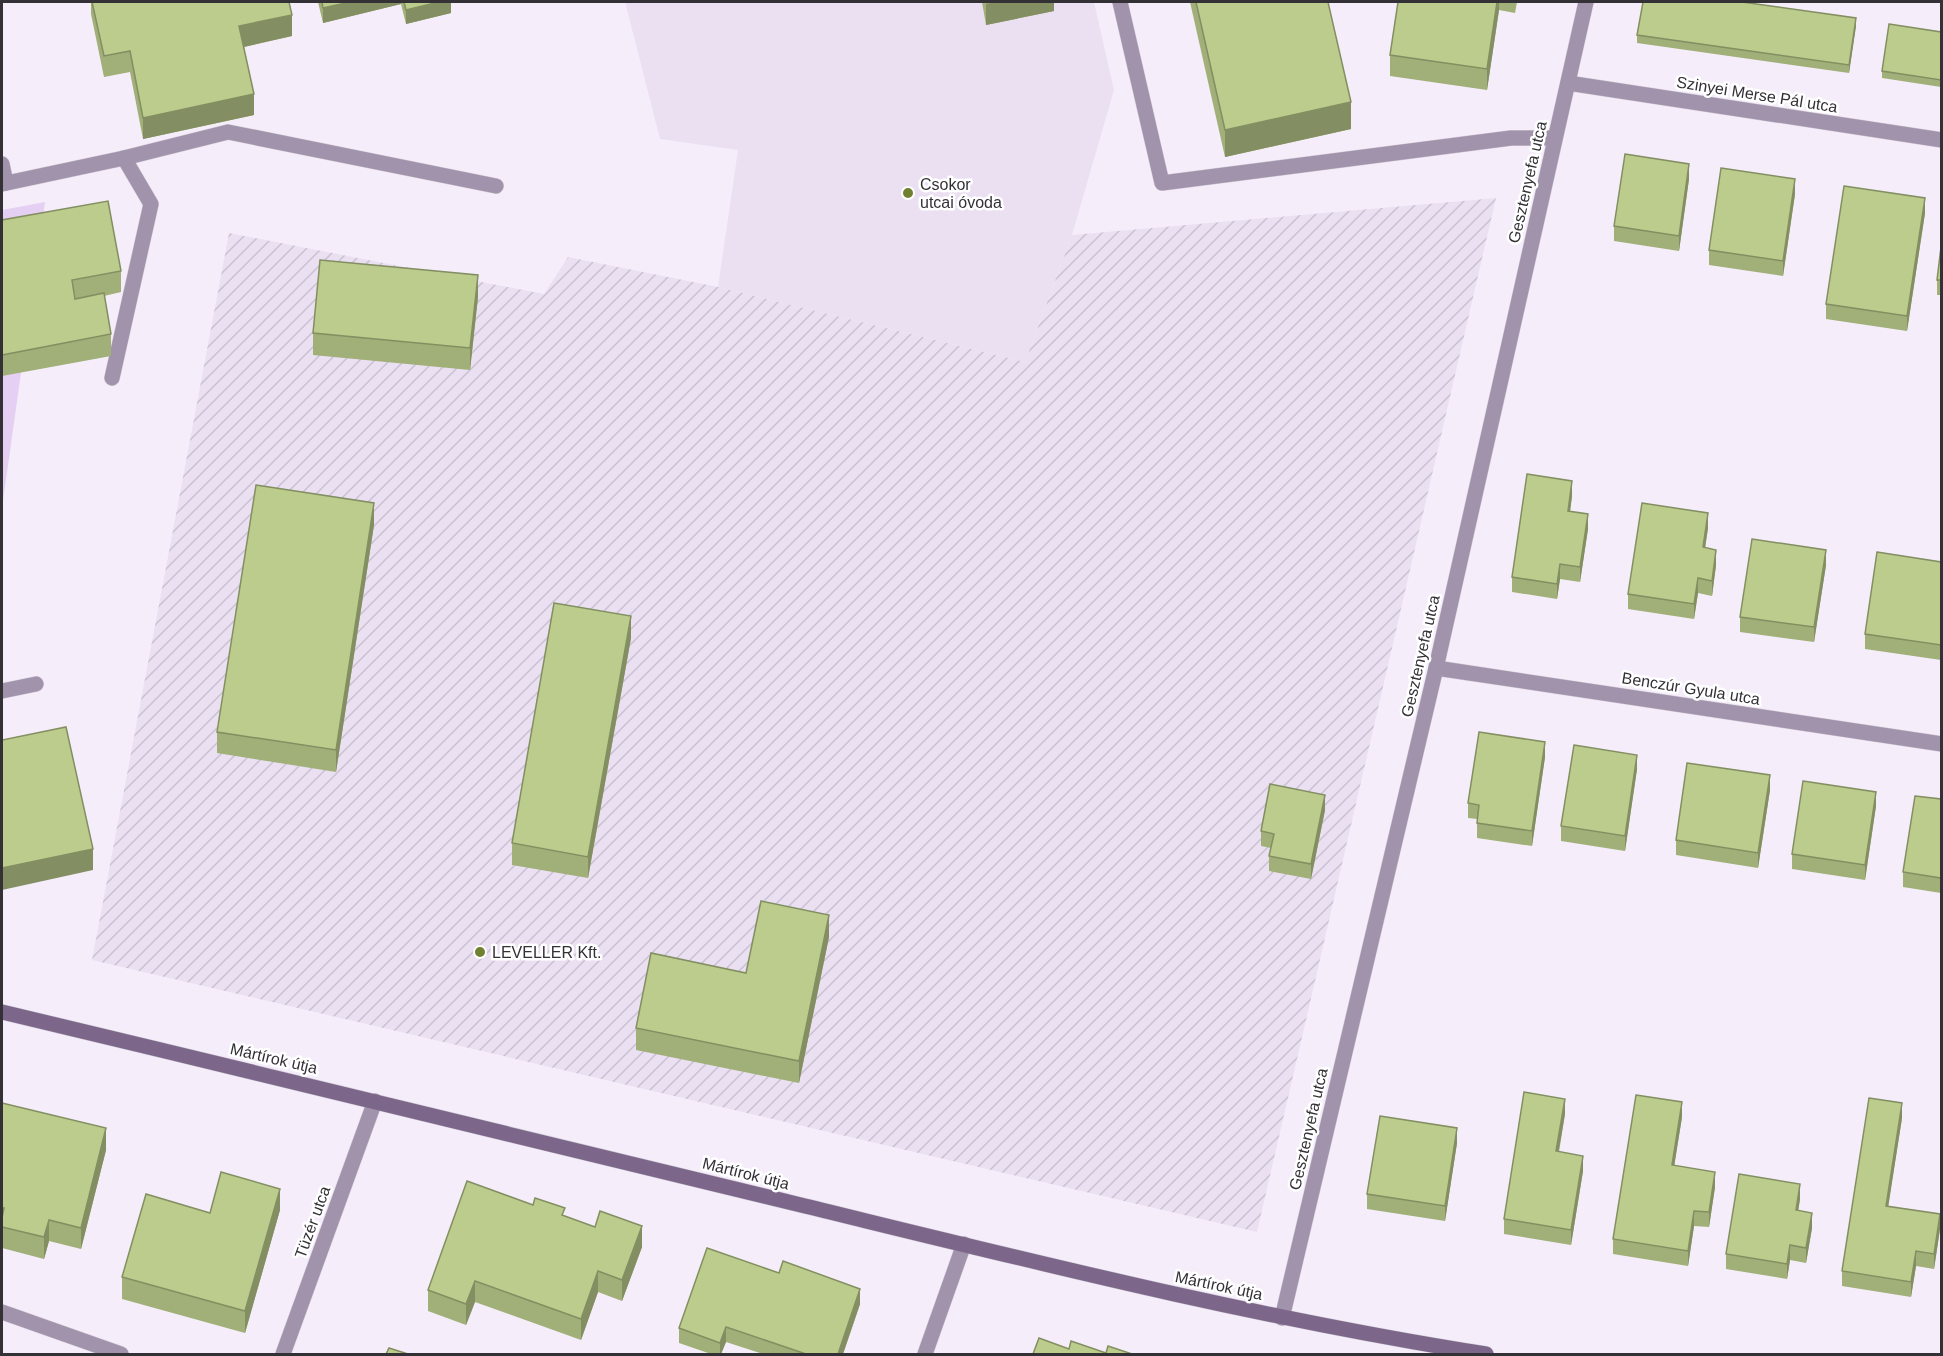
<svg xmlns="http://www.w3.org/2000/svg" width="1943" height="1356" viewBox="0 0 1943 1356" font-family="Arial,sans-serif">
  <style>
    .built { fill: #eae0f2 }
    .industrial { fill: url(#industrial-furrows) }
    .green { fill: #e5d0f3 }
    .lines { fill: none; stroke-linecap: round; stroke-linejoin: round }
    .lane-casing { stroke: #d2ccd7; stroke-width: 16 }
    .street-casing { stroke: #d2ccd7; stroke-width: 16 }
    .secondary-casing { stroke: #d2ccd7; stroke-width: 16 }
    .lane { stroke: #a293ac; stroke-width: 15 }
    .street { stroke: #a293ac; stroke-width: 15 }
    .secondary { stroke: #7c678a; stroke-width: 15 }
    .wall { fill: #a1af78 }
    .shaded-wall { fill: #838f62 }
    .building { fill: #bbcc8c; stroke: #838f62; stroke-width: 1.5 }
    .poi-dot { fill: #6f8130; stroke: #fff; stroke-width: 2 }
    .labels { text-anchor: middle; stroke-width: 5; stroke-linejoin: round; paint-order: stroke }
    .street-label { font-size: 16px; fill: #343136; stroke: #fff }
    .poi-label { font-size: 16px; fill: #343136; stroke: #fff; text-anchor: start }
  </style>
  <defs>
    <pattern id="industrial-furrows" width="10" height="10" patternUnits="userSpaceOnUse" patternTransform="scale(1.5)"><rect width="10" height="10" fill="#eae0f2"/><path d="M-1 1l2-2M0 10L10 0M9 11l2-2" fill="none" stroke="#c9c1d0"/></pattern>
  </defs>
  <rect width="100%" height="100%" fill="#f5eefa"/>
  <path class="built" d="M625 2H1094L1114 90 1072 235 1025 362 718 287 738 150 660 139Z"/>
  <path class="industrial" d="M1496 198 1257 1232 92 960 229 233 544 294 568 257 718 287 1025 362 1072 235Z"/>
  <path class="green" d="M45 202 2 508V210Z"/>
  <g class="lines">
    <g class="lane-casing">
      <g id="lane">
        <path d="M1120 2 1162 183 1511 138H1555"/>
        <path d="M2 164 6 183"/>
        <path d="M2 184 124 158 228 132 496 186"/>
        <path d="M112 378 151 204 124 158"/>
        <path d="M2 691 36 684"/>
      </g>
    </g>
    <g class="street-casing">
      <g id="street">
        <path d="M1568 83 1942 140"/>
        <path d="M1436 668 1942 744"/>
        <path d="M2 1312 121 1354"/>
        <path d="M1282 1318 1436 668 1586 2"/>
        <path d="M283 1354 375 1101"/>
        <path d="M925 1354 964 1244"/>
      </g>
    </g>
    <g class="secondary-casing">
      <path id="secondary" d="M2 1012C270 1076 538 1141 805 1206 1031 1261 1256 1318 1486 1354"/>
    </g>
    <use href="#lane" class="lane"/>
    <use href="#street" class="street"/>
    <use href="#secondary" class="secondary"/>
  </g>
  <g class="wall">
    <path d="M91 2H289L292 36 244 47 254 115 143 139 130 72 104 77 91 14Z"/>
    <path d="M318 2H451V13L406 24 401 4 323 23Z"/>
    <path d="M982 2H1054V11L986 25Z"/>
    <path d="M1190 2H1328L1351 129 1225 157Z"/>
    <path d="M1398 2H1517L1515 13 1499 10 1487 90 1390 76V55Z"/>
    <path d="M1856 26 1849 73 1637 43V35Z"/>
    <path d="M1941 32V87L1882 78V71Z"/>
    <path d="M1689 179 1679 251 1614 241V226Z"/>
    <path d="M1795 194 1783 276 1709 265V250Z"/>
    <path d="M1925 213 1907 331 1826 319V304Z"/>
    <path d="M2 220 121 271V292L104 296 111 334V356L2 376Z"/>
    <path d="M1941 247V295H1937V280Z"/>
    <path d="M478 297 470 370 313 355V333Z"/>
    <path d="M1572 496 1570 512 1588 529 1580 582 1560 579 1557 599 1512 592V577Z"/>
    <path d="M374 525 336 772 217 753V732Z"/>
    <path d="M1708 528 1705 548 1716 565 1712 596 1698 593 1694 619 1628 609V594Z"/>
    <path d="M1941 562V660L1865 649V634Z"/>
    <path d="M1826 565 1814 642 1740 632V617Z"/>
    <path d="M631 638 588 878 512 865V843Z"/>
    <path d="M1545 757 1532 846 1477 838V819L1468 818V803Z"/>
    <path d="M1637 769 1625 851 1561 841V826Z"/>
    <path d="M1770 790 1758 868 1676 855V840Z"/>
    <path d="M1941 799V893L1903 887V872Z"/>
    <path d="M1876 806 1865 880 1792 869V854Z"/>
    <path d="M1325 810 1311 879 1269 871V856L1271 848 1261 846V831Z"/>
    <path d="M829 937 799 1083 636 1050V1028Z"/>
    <path d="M2 1103 106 1150 81 1249 49 1241 44 1259 2 1248Z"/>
    <path d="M1565 1114 1559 1152 1583 1171 1571 1245 1504 1234V1219Z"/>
    <path d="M1682 1117 1674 1166 1715 1187 1709 1227 1694 1226 1688 1266 1613 1254V1239Z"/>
    <path d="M1902 1118 1888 1206 1940 1229 1934 1269 1916 1266 1911 1297 1842 1286V1271Z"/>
    <path d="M1457 1143 1445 1221 1367 1209V1194Z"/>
    <path d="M1800 1199 1798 1211 1812 1228 1806 1263 1790 1260 1787 1279 1726 1269V1254Z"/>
    <path d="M533 1205 565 1216 642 1247 622 1301 598 1292 581 1340 475 1302 466 1325 428 1311V1290Z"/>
    <path d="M280 1210 245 1333 122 1299V1277L210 1213Z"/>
    <path d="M860 1304 843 1354H763L726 1342 721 1354H711L679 1343V1328Z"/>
  </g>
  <g class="shaded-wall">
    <path d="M350 2H401V4L323 23V8Z"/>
    <path d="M439 2H451V13L406 24V10Z"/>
    <path d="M996 2H1054V11L986 25V4Z"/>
    <path d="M1497 2H1499V10L1487 90V69Z"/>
    <path d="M292 15V36L239 48V26Z"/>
    <path d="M1856 18V26L1849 73V65Z"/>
    <path d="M254 94V115L143 139V118Z"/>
    <path d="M1351 102V129L1225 157V130Z"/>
    <path d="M1689 164V179L1679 251V236Z"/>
    <path d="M1795 179V194L1783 276V261Z"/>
    <path d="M1925 198V213L1907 331V316Z"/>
    <path d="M478 275V297L470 370V348Z"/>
    <path d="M1572 481V496L1568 526V511Z"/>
    <path d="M374 503V525L336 772V750Z"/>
    <path d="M1708 513V528L1703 562V547Z"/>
    <path d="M1588 514V529L1580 582V567Z"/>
    <path d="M1716 550V565L1712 596V581Z"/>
    <path d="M1826 550V565L1814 642V627Z"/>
    <path d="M1560 564V579L1557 599V584Z"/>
    <path d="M1698 578V593L1694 619V604Z"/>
    <path d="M631 616V638L588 878V857Z"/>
    <path d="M1545 742V757L1532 846V831Z"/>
    <path d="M1637 755V769L1625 851V836Z"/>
    <path d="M1770 775V790L1758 868V853Z"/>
    <path d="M1876 792V806L1865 880V865Z"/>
    <path d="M1325 795V810L1311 879V864Z"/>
    <path d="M93 849V870L2 890V868Z"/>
    <path d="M829 915V937L799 1083V1061Z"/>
    <path d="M1565 1099V1114L1556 1166V1151Z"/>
    <path d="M1682 1102V1117L1672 1180V1165Z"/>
    <path d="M1902 1103V1118L1886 1221V1206Z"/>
    <path d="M106 1128V1150L81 1249V1228Z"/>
    <path d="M1457 1128V1143L1445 1221V1206Z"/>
    <path d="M1583 1156V1171L1571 1245V1230Z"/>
    <path d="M1715 1172V1187L1709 1227V1212Z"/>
    <path d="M1800 1184V1199L1796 1225V1210Z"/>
    <path d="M280 1189V1210L245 1333V1311Z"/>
    <path d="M1694 1211V1226L1688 1266V1251Z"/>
    <path d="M1812 1213V1228L1806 1263V1248Z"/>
    <path d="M1940 1214V1229L1934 1269V1254Z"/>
    <path d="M49 1220V1241L44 1259V1237Z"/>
    <path d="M642 1226V1247L622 1301V1280Z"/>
    <path d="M1790 1245V1260L1787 1279V1264Z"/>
    <path d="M1916 1251V1266L1911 1297V1282Z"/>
    <path d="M598 1271V1292L581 1340V1319Z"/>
    <path d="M475 1281V1302L466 1325V1304Z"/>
    <path d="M860 1289V1304L843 1354H838Z"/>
    <path d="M726 1327V1342L721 1354H720V1343Z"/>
  </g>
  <g class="building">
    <path d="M92 2H289L292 15 239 26 254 94 143 118 130 51 104 56Z"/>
    <path d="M322 2H350L323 8Z"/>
    <path d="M404 2H439L406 10Z"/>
    <path d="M1196 2H1328L1351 102 1225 130Z"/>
    <path d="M1398 2H1497L1487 69 1390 55Z"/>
    <path d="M1643 2H1742L1856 18 1849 65 1637 35Z"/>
    <path d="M1889 24 1941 32V80L1882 71Z"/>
    <path d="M1625 154 1689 164 1679 236 1614 226Z"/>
    <path d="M1721 168 1795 179 1783 261 1709 250Z"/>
    <path d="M1844 186 1925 198 1907 316 1826 304Z"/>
    <path d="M108 201 121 271 72 280 75 299 104 293 111 334 2 355V220Z"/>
    <path d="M1941 247V280H1937Z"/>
    <path d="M320 260 478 275 470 348 313 333Z"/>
    <path d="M1527 474 1572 481 1568 511 1588 514 1580 567 1560 564 1557 584 1512 577Z"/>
    <path d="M256 485 374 503 336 750 217 732Z"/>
    <path d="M1642 503 1708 513 1703 547 1716 550 1712 581 1698 578 1694 604 1628 594Z"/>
    <path d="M1752 539 1826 550 1814 627 1740 617Z"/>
    <path d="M1877 552 1941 562V645L1865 634Z"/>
    <path d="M554 603 631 616 588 857 512 843Z"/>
    <path d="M66 727 93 849 2 868V740Z"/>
    <path d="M1479 732 1545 742 1532 831 1477 823 1479 805 1468 803Z"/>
    <path d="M1574 745 1637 755 1625 836 1561 826Z"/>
    <path d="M1687 763 1770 775 1758 853 1676 840Z"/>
    <path d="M1803 781 1876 792 1865 865 1792 854Z"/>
    <path d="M1270 784 1325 795 1311 864 1269 856 1274 834 1261 831Z"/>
    <path d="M1915 796 1941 799V878L1903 872Z"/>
    <path d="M761 901 829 915 799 1061 636 1028 651 953 746 973Z"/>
    <path d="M1524 1092 1565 1099 1556 1151 1583 1156 1571 1230 1504 1219Z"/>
    <path d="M1636 1095 1682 1102 1672 1165 1715 1172 1709 1212 1694 1211 1688 1251 1613 1239Z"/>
    <path d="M1869 1098 1902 1103 1886 1206 1940 1214 1934 1254 1916 1251 1911 1282 1842 1271Z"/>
    <path d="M2 1103 106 1128 81 1228 49 1220 44 1237 2 1227V1218L4 1208H2Z"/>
    <path d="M1380 1116 1457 1128 1445 1206 1367 1194Z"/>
    <path d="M221 1172 280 1189 245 1311 122 1277 146 1194 210 1213Z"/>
    <path d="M1739 1174 1800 1184 1796 1210 1812 1213 1806 1248 1790 1245 1787 1264 1726 1254Z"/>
    <path d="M467 1181 533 1205 535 1198 565 1208 562 1215 595 1227 600 1211 642 1226 622 1280 598 1271 581 1319 475 1281 466 1304 428 1290Z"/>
    <path d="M707 1248 779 1273 783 1261 860 1289 838 1354H806L726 1327 720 1343 679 1328Z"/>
    <path d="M1039 1338 1069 1349 1071 1341 1106 1353 1108 1346 1132 1354H1033Z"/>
    <path d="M389 1348 408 1354H386Z"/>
  </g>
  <g class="poi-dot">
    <circle cx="908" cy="193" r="6"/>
    <circle cx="480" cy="952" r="6"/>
  </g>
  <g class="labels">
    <g class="street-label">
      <text transform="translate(1757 94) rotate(9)" y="6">Szinyei Merse Pál utca</text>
      <text transform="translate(1527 182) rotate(-77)" y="6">Gesztenyefa utca</text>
      <text transform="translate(1420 656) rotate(-77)" y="6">Gesztenyefa utca</text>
      <text transform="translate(1691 688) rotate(9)" y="6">Benczúr Gyula utca</text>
      <text transform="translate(274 1058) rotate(13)" y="6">Mártírok útja</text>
      <text transform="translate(1308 1129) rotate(-77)" y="6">Gesztenyefa utca</text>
      <text transform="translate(746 1173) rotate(14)" y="6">Mártírok útja</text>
      <text transform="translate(312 1222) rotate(-70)" y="6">Tüzér utca</text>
      <text transform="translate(1219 1285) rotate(12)" y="6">Mártírok útja</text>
    </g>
    <g class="poi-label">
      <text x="920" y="190">Csokor<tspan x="920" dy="18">utcai óvoda</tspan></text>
      <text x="492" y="958">LEVELLER Kft.</text>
    </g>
  </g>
  <rect width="1943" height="1356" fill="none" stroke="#343136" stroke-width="6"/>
</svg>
